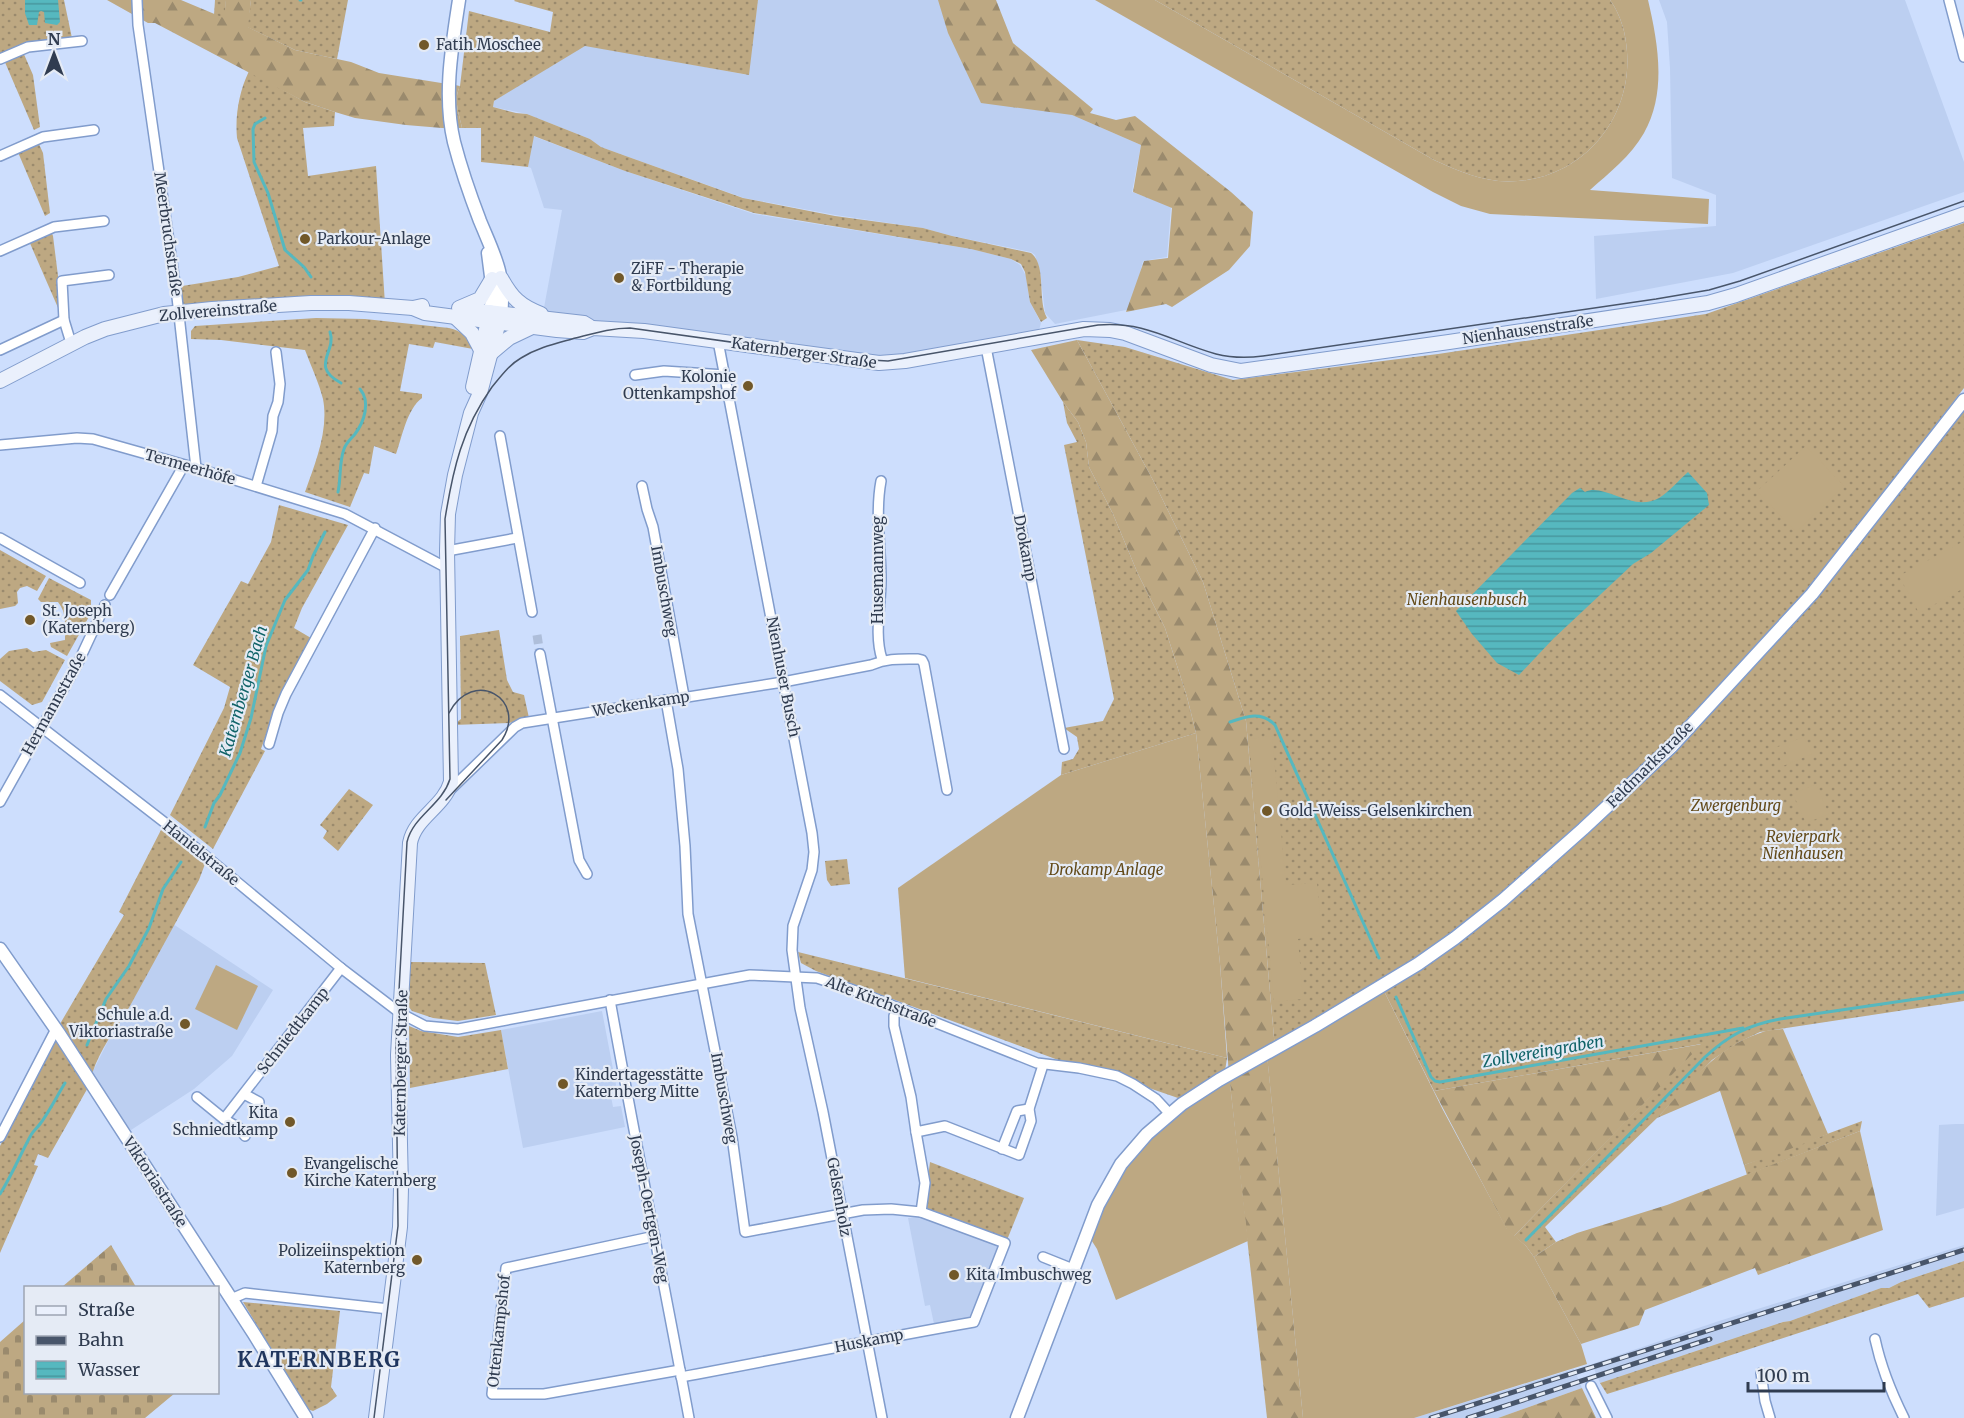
<svg xmlns="http://www.w3.org/2000/svg" width="1964" height="1418" viewBox="0 0 1964 1418" font-family="Merriweather,serif">
  <style>
    .built { fill: #bccff1 }
    .grass { fill: url(#grass-dots) }
    .forest { fill: url(#forest-firs) }
    .cemetery { fill: url(#cemetery-stones) }
    .garden { fill: #bda882 }
    .water { fill: url(#water-rules) }
    .lines { fill: none; stroke-linecap: round; stroke-linejoin: round }
    .stream { stroke: #56b8bf; stroke-width: 3 }
    .minor-tunnel { stroke: #aebeda; stroke-width: 9; stroke-dasharray: 9 4.5; stroke-linecap: butt }
    .minor-casing { stroke: #819ccc; stroke-width: 12 }
    .tertiary-casing { stroke: #819ccc; stroke-width: 15 }
    .secondary-casing { stroke: #819ccc; stroke-width: 16 }
    .minor { stroke: #fff; stroke-width: 9 }
    .tertiary { stroke: #fff; stroke-width: 12 }
    .secondary { stroke: #eaf0fc; stroke-width: 14 }
    .tram { stroke: #48556a; stroke-width: 1.5 }
    .rail-casing { stroke: #48556a; stroke-width: 5 }
    .rail { stroke: #e5ebf5; stroke-width: 3; stroke-dasharray: 9; stroke-linecap: butt }
    .poi-dot { fill: #715829; stroke: #e5ebf5; stroke-width: 2 }
    .labels { text-anchor: middle; stroke-width: 4.5; stroke-linejoin: round; paint-order: stroke }
    .poi-label { font-size: 15px; fill: #303c50; stroke: #e5ebf5; text-anchor: start }
    .street-label { font-size: 15px; fill: #303c50; stroke: #e5ebf5 }
    .park-label { font-size: 15px; font-style: italic; fill: #634a19; stroke: #e5ebf5 }
    .water-label { font-size: 16px; font-style: italic; fill: #106368; stroke: #e5ebf5 }
    .district-label { font-size: 21px; font-weight: bold; letter-spacing: 1.5px; fill: #1f355d; stroke: #e5ebf5 }
  </style>
  <defs>
    <pattern id="grass-dots" width="8" height="8" patternUnits="userSpaceOnUse" patternTransform="scale(1.5)"><rect width="8" height="8" fill="#bda882"/><path d="M2 2h.1M6 6h.1" fill="none" stroke="#9a8a6d" stroke-width="1.8" stroke-linecap="round"/></pattern>
    <pattern id="forest-firs" width="22" height="20" patternUnits="userSpaceOnUse" patternTransform="scale(1.5)"><rect width="22" height="20" fill="#bda882"/><path d="M5 1l3.5 6h-7zM16 11l3.5 6h-7z" fill="#9a8a6d"/></pattern>
    <pattern id="cemetery-stones" width="16" height="16" patternUnits="userSpaceOnUse" patternTransform="scale(1.5)"><rect width="16" height="16" fill="#bda882"/><path d="M2 7V4a2 2 0 0 1 4 0v3zM10 15v-3a2 2 0 0 1 4 0v3z" fill="#9a8a6d"/></pattern>
    <pattern id="water-rules" width="6" height="5" patternUnits="userSpaceOnUse" patternTransform="scale(1.5)"><rect width="6" height="5" fill="#56b8bf"/><path d="M0 2.5h6" fill="none" stroke="#48979e"/></pattern>
  </defs>
  <rect width="100%" height="100%" fill="#cddefd"/>
  <g class="built">
    <path d="M758 0H941L1072 115 1141 145 1132 192 1171 206 1167 257 1143 261 1131 309 1055 324 1045 313 1040 271 1035 255 1031 252 952 236 923 228 835 215 744 198 623 155 601 147 590 139 527 114 493 107 494 101 512 89 585 45 748 75Z"/>
    <path d="M1659 0H1905L1964 162V192L1733 273 1596 299 1594 236 1716 226V195L1672 178 1670 68 1667 22Z"/>
    <path d="M533 136 625 171 754 214 971 249 1011 259 1020 265 1026 276 1030 302 1041 323 1038 334 888 360 541 324 562 210 544 208 531 168 528 167Z"/>
    <path d="M173 924 273 990 232 1056 194 1089 131 1130 91 1082 93 1071 112 1033 125 1015Z"/>
    <path d="M602 1011 617 1090 610 1091 613 1107 621 1106 625 1127 523 1148 501 1030Z"/>
    <path d="M1956 1124H1964V1208L1936 1216 1939 1125Z"/>
    <path d="M920 1217 1001 1244 970 1320 934 1324 930 1305 925 1306 908 1218Z"/>
    <path d="M1964 1245V1261L1901 1282 1889 1288H1881L1790 1321 1783 1322 1600 1383 1592 1364 1719 1321Z"/>
    <path d="M1574 1369 1582 1388 1498 1418H1414Z"/>
  </g>
  <g class="grass">
    <path d="M0 0H64L73 43 23 52 33 75 40 127 34 130 4 60 0 61Z"/>
    <path d="M215 0H226L225 19 214 15Z"/>
    <path d="M251 0H348L337 59 295 50 247 27Z"/>
    <path d="M515 0H758L749 75 585 46 494 101 493 107 516 113 527 114 590 139 601 147 623 155 743 198 835 216 923 228 952 236 1031 253C1047 265 1037 300 1047 318L1041 322 1030 302 1025 272 1021 264 1011 259 971 249 754 213 625 171 534 136 528 167 481 162V128H462C459 113 453 100 460 86L469 11 550 32 553 12 514 1Z"/>
    <path d="M1155 0H1610C1621 15 1626 34 1627 52 1632 118 1584 176 1518 181 1487 184 1461 172 1434 160Z"/>
    <path d="M249 71 305 102 335 112 334 126 303 128 308 176 376 166 385 304 179 311 176 287 238 277 279 266 237 138C235 115 239 92 249 71Z"/>
    <path d="M38 142 43 153 50 213 45 216 17 150Z"/>
    <path d="M1964 223V388L1812 586 1738 669 1584 830 1819 594 1964 410V1001L1760 1032 1739 1042 1712 1060 1657 1118 1545 1227 1556 1242 1534 1257 1526 1246 1514 1236 1701 1044 1434 1091 1382 987 1275 1049 1246 721 1203 582 1154 482 1077 340 1125 347 1233 380 1438 354 1706 314Z"/>
    <path d="M51 231 53 236 61 300 62 309 59 310 29 241Z"/>
    <path d="M316 318 365 319 449 328C462 331 467 337 473 349L435 342 433 348 409 344 400 391 422 394V398C407 409 402 437 396 454L374 446 369 474 364 473 350 507 305 492C315 464 329 430 323 399 319 383 311 366 305 350L221 340 191 339V331L195 326Z"/>
    <path d="M1063 402 1078 422 1086 442 1089 467 1113 514 1138 574 1165 628 1187 697 1196 733 1061 775 1062 762 1073 759 1079 749 1077 737 1064 728 1103 721 1114 699 1064 445 1077 442 1067 423Z"/>
    <path d="M279 505 348 525 302 608 294 628 311 638 279 698 261 749 265 751 213 849 170 815 224 708 230 687 193 665 241 581 248 584 271 542Z"/>
    <path d="M0 550 46 576 37 591 27 586 20 588 17 592 18 603 15 606 0 609Z"/>
    <path d="M49 578 91 600V613L67 656 51 647 50 643 65 640C65 626 67 613 58 602H41L38 599Z"/>
    <path d="M499 630 507 680 513 692 524 695 529 718 509 723 453 725 461 719 460 636Z"/>
    <path d="M27 648 33 652 46 650 65 660 42 702 32 705 0 681V659L9 651Z"/>
    <path d="M349 789 373 805 338 851 323 838 327 831 320 825Z"/>
    <path d="M162 828 205 864 199 880 125 1015C111 1035 95 1058 90 1082L57 1029 124 915 119 912Z"/>
    <path d="M847 859 850 884 831 886 827 880 825 861Z"/>
    <path d="M798 952 1227 1058 1225 1071 1181 1099 1111 1075 1061 1061 816 971 801 963Z"/>
    <path d="M411 962 485 963 496 1015 458 1021 433 1018 412 1011 408 1006 403 981Z"/>
    <path d="M409 1026 421 1031 458 1037 501 1030 508 1069 410 1088Z"/>
    <path d="M56 1031 90 1084 48 1158 38 1154 34 1165 38 1166 0 1253V1146Z"/>
    <path d="M1862 1121 1860 1131 1747 1175 1744 1165Z"/>
    <path d="M930 1162 1024 1198 1007 1240 924 1210Z"/>
    <path d="M1964 1261V1297L1929 1308 1918 1294 1716 1360 1607 1394 1600 1383 1783 1322 1790 1321 1881 1288H1889L1901 1282Z"/>
    <path d="M243 1302 340 1311 331 1387 337 1396 327 1404 313 1411 307 1409Z"/>
  </g>
  <g class="forest">
    <path d="M107 0H181L224 18 226 0H251L248 27 295 50 351 62 379 73 460 86C453 100 459 113 462 128H442L406 125 355 118 335 112 305 102 155 23H148Z"/>
    <path d="M938 0H996L1013 43 1093 109 1090 113 1116 120 1135 116 1231 192 1253 212 1250 246 1229 270 1172 307 1166 304 1126 312 1144 261 1168 258 1172 208 1133 192 1141 145 1072 115 981 103 948 33Z"/>
    <path d="M1077 340 1154 482 1203 582 1246 721 1275 1049 1229 1074 1220 964 1196 733 1187 697 1165 628 1138 574 1113 514 1089 467 1086 442 1078 422 1063 402 1031 350Z"/>
    <path d="M1783 1029 1828 1134 1772 1156 1744 1165 1720 1091 1657 1118C1687 1086 1716 1047 1760 1033 1767 1030 1775 1030 1783 1029Z"/>
    <path d="M1702 1044 1514 1236 1507 1230 1434 1091Z"/>
    <path d="M1267 1054 1303 1418H1267L1229 1075Z"/>
    <path d="M1860 1131 1883 1230 1758 1275 1755 1268 1645 1310 1639 1325 1581 1344 1534 1257 1556 1242 1577 1233 1667 1205Z"/>
    <path d="M1582 1388 1596 1418H1498Z"/>
  </g>
  <g class="cemetery">
    <path d="M111 1245 136 1287H62Z"/>
    <path d="M25 1320 26 1392 175 1393 145 1418H0V1342Z"/>
  </g>
  <g class="garden">
    <path d="M1095 0H1155L1434 160C1461 172 1487 184 1518 181 1584 176 1632 118 1627 52 1626 34 1621 15 1610 0H1648C1658 43 1667 92 1644 133 1631 156 1609 173 1590 190L1709 199 1708 224 1490 214 1461 206 1433 192Z"/>
    <path d="M1806 446 1844 486 1796 532 1757 491Z"/>
    <path d="M1964 541V588L1919 613 1899 576Z"/>
    <path d="M1196 733 1220 964 1227 1058 905 978 898 888 1061 775Z"/>
    <path d="M1272 736 1286 885 1317 883 1322 936 1298 939 1303 999 1274 1002 1249 739Z"/>
    <path d="M1804 737 1812 754 1783 766 1780 758 1787 755 1785 751 1777 753 1775 748Z"/>
    <path d="M1816 784 1829 814 1806 823 1793 794Z"/>
    <path d="M216 965 258 986 237 1030 195 1009Z"/>
    <path d="M1382 987 1443 1110 1507 1229 1526 1246 1534 1257 1581 1344 1587 1364 1414 1418H1303L1267 1055Z"/>
    <path d="M1229 1075 1248 1241 1116 1300 1097 1249 1090 1238 1121 1166 1173 1116Z"/>
  </g>
  <g class="water">
    <path d="M25 0H58L60 22 57 25 45 23 44 12 41 11 39 12 37 25H29L25 13Z"/>
    <path d="M1688 472 1707 493 1709 505 1651 553 1633 564 1553 639 1519 675 1497 663 1472 634 1456 611 1572 493 1580 488 1585 492C1604 482 1632 513 1659 498 1669 492 1679 480 1688 472Z"/>
  </g>
  <g class="lines">
    <g class="stream">
      <path d="M300 0H301"/>
      <path d="M265 118 255 124 253 129 254 162 268 193 285 250 304 267 311 277"/>
      <path d="M330 332C337 352 309 366 341 383"/>
      <path d="M338 492C341 479 339 462 344 449 346 443 351 439 355 434 364 422 371 402 360 389"/>
      <path d="M1230 722C1247 716 1262 711 1275 725L1379 958"/>
      <path d="M205 827 214 803 220 795 240 753 251 718 266 646 285 600 308 570 313 556 325 532"/>
      <path d="M1396 997 1431 1077 1435 1081 1440 1082 1743 1028"/>
      <path d="M87 1045 106 999 129 966 149 928 163 889 181 862"/>
      <path d="M0 1194C12 1175 20 1155 31 1135 33 1131 37 1128 40 1124 49 1112 57 1096 65 1083"/>
      <path d="M1526 1240 1705 1057C1729 1035 1748 1025 1780 1019L1964 992"/>
    </g>
    <path class="minor-tunnel" d="M537 635 540 654"/>
    <g class="minor-casing">
      <g id="minor">
        <path d="M137 0 138 25 177 297 196 468"/>
        <path d="M1949 0 1964 57"/>
        <path d="M0 59 28 47 82 41"/>
        <path d="M0 156 43 137 94 130"/>
        <path d="M0 251 54 227 104 221"/>
        <path d="M718 341 812 833 814 852 812 870 793 926 792 950 800 1008 823 1112 882 1418"/>
        <path d="M71 343 64 320 62 281 109 275"/>
        <path d="M986 347 1064 749"/>
        <path d="M0 350 64 320"/>
        <path d="M635 375 664 371 725 375"/>
        <path d="M500 436 532 612"/>
        <path d="M0 445 77 438 93 439 196 468 345 514 447 568"/>
        <path d="M881 481C875 513 881 547 881 580 881 605 874 635 882 659"/>
        <path d="M256 486 272 431 273 416 278 402 280 384 276 352"/>
        <path d="M642 486 647 509 653 527 684 696"/>
        <path d="M0 538 80 583"/>
        <path d="M447 551 517 538"/>
        <path d="M110 595 184 465"/>
        <path d="M540 654 579 860 587 874"/>
        <path d="M0 695 173 829 341 968 400 1013 425 1026 458 1029 750 975 817 978 856 991 1037 1063 1079 1068 1117 1076 1133 1084 1156 1099 1169 1113"/>
        <path d="M666 700 678 769 685 846 688 914 732 1137 745 1232 863 1210 891 1209 921 1212 1005 1243 974 1322C876 1339 779 1359 681 1377"/>
        <path d="M269 744 278 713 286 694 375 528"/>
        <path d="M449 791 515 727 522 723 783 682 871 665C888 658 900 659 918 659L922 660 924 664 947 790"/>
        <path d="M0 802 78 663 105 605"/>
        <path d="M610 1000C635 1140 663 1278 689 1418"/>
        <path d="M898 1008 894 1016V1026L911 1097 916 1132 945 1126 1019 1155 1031 1121 1029 1109 1043 1065"/>
        <path d="M244 1094 259 1102"/>
        <path d="M197 1097 224 1119 239 1128 245 1136"/>
        <path d="M224 1119 341 968"/>
        <path d="M916 1132 925 1183 921 1212"/>
        <path d="M0 1137 56 1029"/>
        <path d="M1002 1149 1017 1111 1029 1109"/>
        <path d="M655 1236 506 1268 492 1394H544L680 1370"/>
        <path d="M1043 1257 1073 1269"/>
        <path d="M231 1299 245 1293 389 1309"/>
        <path d="M1875 1339C1881 1367 1891 1392 1904 1418"/>
        <path d="M1761 1373 1765 1401 1770 1418"/>
        <path d="M1591 1386 1607 1418"/>
      </g>
    </g>
    <g class="tertiary-casing">
      <g id="tertiary">
        <path d="M459 0C452 46 443 96 454 142 461 169 470 195 480 221 494 255 506 275 501 314"/>
        <path d="M488 253 493 292 490 312"/>
        <path d="M0 949 60 1035 254 1334 306 1418"/>
        <path d="M1017 1418 1098 1205 1121 1164 1147 1134 1182 1104 1219 1080 1315 1026 1418 964 1455 938 1503 900 1583 829 1672 746 1812 594 1964 400"/>
      </g>
    </g>
    <g class="secondary-casing">
      <g id="secondary">
        <path d="M501 278C512 298 520 306 541 314"/>
        <path d="M413 308 425 313 557 330 583 332 593 328 644 331 879 363 905 361 1084 329 1110 330 1125 333 1211 365 1241 371 1449 342 1708 303 1736 295 1964 214"/>
        <path d="M459 308 480 299 492 279"/>
        <path d="M462 309 584 323 589 326"/>
        <path d="M455 317 472 333 481 350"/>
        <path d="M491 353 509 338 530 328"/>
        <path d="M0 381 85 337 105 329 164 314 212 309 311 303H349L413 308 422 306"/>
        <path d="M473 387 490 312"/>
        <path d="M376 1418 400 1227 401 1188 398 1055 410 843C415 817 444 807 451 782L447 551 448 514 455 475 471 413 480 393 501 314"/>
      </g>
    </g>
    <use href="#minor" class="minor"/>
    <use href="#tertiary" class="tertiary"/>
    <use href="#secondary" class="secondary"/>
    <g class="tram">
      <path d="M446 800 502 740C528 699 473 667 449 713"/>
      <path d="M374 1418 398 1226 396 1047 407 842C413 816 442 805 450 779L445 519C453 469 462 429 492 387 501 376 509 365 521 358 537 348 554 344 572 339 592 334 610 328 630 328L853 359 888 361 1098 325C1147 321 1172 342 1216 354 1232 358 1248 358 1263 356L1656 299 1709 290 1740 281 1964 201"/>
    </g>
    <g class="rail-casing">
      <g id="rail">
        <path d="M1431 1418 1964 1250"/>
        <path d="M1468 1418 1710 1339"/>
      </g>
    </g>
    <use href="#rail" class="rail"/>
  </g>
  <g class="poi-dot">
    <circle cx="424" cy="45" r="6"/>
    <circle cx="305" cy="239" r="6"/>
    <circle cx="619" cy="278" r="6"/>
    <circle cx="748" cy="386" r="6"/>
    <circle cx="30" cy="620" r="6"/>
    <circle cx="1267" cy="811" r="6"/>
    <circle cx="185" cy="1024" r="6"/>
    <circle cx="563" cy="1084" r="6"/>
    <circle cx="290" cy="1122" r="6"/>
    <circle cx="292" cy="1173" r="6"/>
    <circle cx="417" cy="1260" r="6"/>
    <circle cx="954" cy="1275" r="6"/>
  </g>
  <g class="labels">
    <g class="poi-label">
      <text x="436" y="50">Fatih Moschee</text>
      <text x="317" y="244">Parkour-Anlage</text>
      <text x="631" y="274">ZiFF - Therapie<tspan x="631" dy="17">&amp; Fortbildung</tspan></text>
      <text x="736" y="382" text-anchor="end">Kolonie<tspan x="736" dy="17">Ottenkampshof</tspan></text>
      <text x="42" y="616">St. Joseph<tspan x="42" dy="17">(Katernberg)</tspan></text>
      <text x="1279" y="816">Gold-Weiss-Gelsenkirchen</text>
      <text x="173" y="1020" text-anchor="end">Schule a.d.<tspan x="173" dy="17">Viktoriastraße</tspan></text>
      <text x="575" y="1080">Kindertagesstätte<tspan x="575" dy="17">Katernberg Mitte</tspan></text>
      <text x="278" y="1118" text-anchor="end">Kita<tspan x="278" dy="17">Schniedtkamp</tspan></text>
      <text x="304" y="1169">Evangelische<tspan x="304" dy="17">Kirche Katernberg</tspan></text>
      <text x="405" y="1256" text-anchor="end">Polizeiinspektion<tspan x="405" dy="17">Katernberg</tspan></text>
      <text x="966" y="1280">Kita Imbuschweg</text>
    </g>
    <g class="street-label">
      <text transform="translate(168 234) rotate(82)" y="5">Meerbruchstraße</text>
      <text transform="translate(218 311) rotate(-5)" y="5">Zollvereinstraße</text>
      <text transform="translate(1528 330) rotate(-8)" y="5">Nienhausenstraße</text>
      <text transform="translate(804 353) rotate(8)" y="5">Katernberger Straße</text>
      <text transform="translate(190 467) rotate(16)" y="5">Termeerhöfe</text>
      <text transform="translate(1025 548) rotate(79)" y="5">Drokamp</text>
      <text transform="translate(878 570) rotate(-90)" y="5">Husemannweg</text>
      <text transform="translate(664 591) rotate(80)" y="5">Imbuschweg</text>
      <text transform="translate(783 677) rotate(79)" y="5">Nienhuser Busch</text>
      <text transform="translate(54 704) rotate(-61)" y="5">Hermannstraße</text>
      <text transform="translate(641 704) rotate(-9)" y="5">Weckenkamp</text>
      <text transform="translate(1650 765) rotate(-45)" y="5">Feldmarkstraße</text>
      <text transform="translate(201 853) rotate(39)" y="5">Hanielstraße</text>
      <text transform="translate(881 1002) rotate(21)" y="5">Alte Kirchstraße</text>
      <text transform="translate(293 1031) rotate(-52)" y="5">Schniedtkamp</text>
      <text transform="translate(401 1063) rotate(-89)" y="5">Katernberger Straße</text>
      <text transform="translate(724 1098) rotate(80)" y="5">Imbuschweg</text>
      <text transform="translate(155 1182) rotate(57)" y="5">Viktoriastraße</text>
      <text transform="translate(839 1197) rotate(80)" y="5">Gelsenholz</text>
      <text transform="translate(649 1209) rotate(79)" y="5">Joseph-Oertgen-Weg</text>
      <text transform="translate(499 1331) rotate(-84)" y="5">Ottenkampshof</text>
      <text transform="translate(869 1341) rotate(-11)" y="5">Huskamp</text>
    </g>
    <g class="park-label">
      <text x="1467" y="605">Nienhausenbusch</text>
      <text x="1736" y="811">Zwergenburg</text>
      <text x="1803" y="842">Revierpark<tspan x="1803" dy="17">Nienhausen</tspan></text>
      <text x="1106" y="875">Drokamp Anlage</text>
    </g>
    <g class="water-label">
      <text transform="translate(243 691) rotate(-74)" y="6">Katernberger Bach</text>
      <text transform="translate(1543 1051) rotate(-10)" y="6">Zollvereingraben</text>
    </g>
    <g class="district-label">
      <text x="319" y="1367">KATERNBERG</text>
    </g>
  </g>
  <rect x="24" y="1286" width="195" height="108" fill="#e5ebf5" stroke="#9da5b3" stroke-width="1.5"/>
  <rect x="36" y="1306" width="30" height="9" fill="#eaf0fc" stroke="#9da5b3" stroke-width="1.5"/>
  <text x="78" y="1316" font-size="18" fill="#303c50">Straße</text>
  <rect x="36" y="1336" width="30" height="9" fill="#48556a" stroke="#9da5b3" stroke-width="1.5"/>
  <text x="78" y="1346" font-size="18" fill="#303c50">Bahn</text>
  <rect x="36" y="1361" width="30" height="18" fill="url(#water-rules)" stroke="#9da5b3" stroke-width="1.5"/>
  <text x="78" y="1376" font-size="18" fill="#303c50">Wasser</text>
  <g transform="translate(54 54)" stroke="#e5ebf5" stroke-width="4.5" paint-order="stroke">
  <path d="M0-4.5L10 22L0 15L-10 22Z" fill="#303c50"/>
  <text y="-9" font-size="16" font-weight="bold" text-anchor="middle" fill="#303c50">N</text>
  </g>
  <path d="M1748 1382v9h136v-9" fill="none" stroke="#303c50" stroke-width="3"/>
  <text x="1757" y="1382" font-size="18" fill="#303c50" stroke="#e5ebf5" stroke-width="4.5" paint-order="stroke">100 m</text>
</svg>
